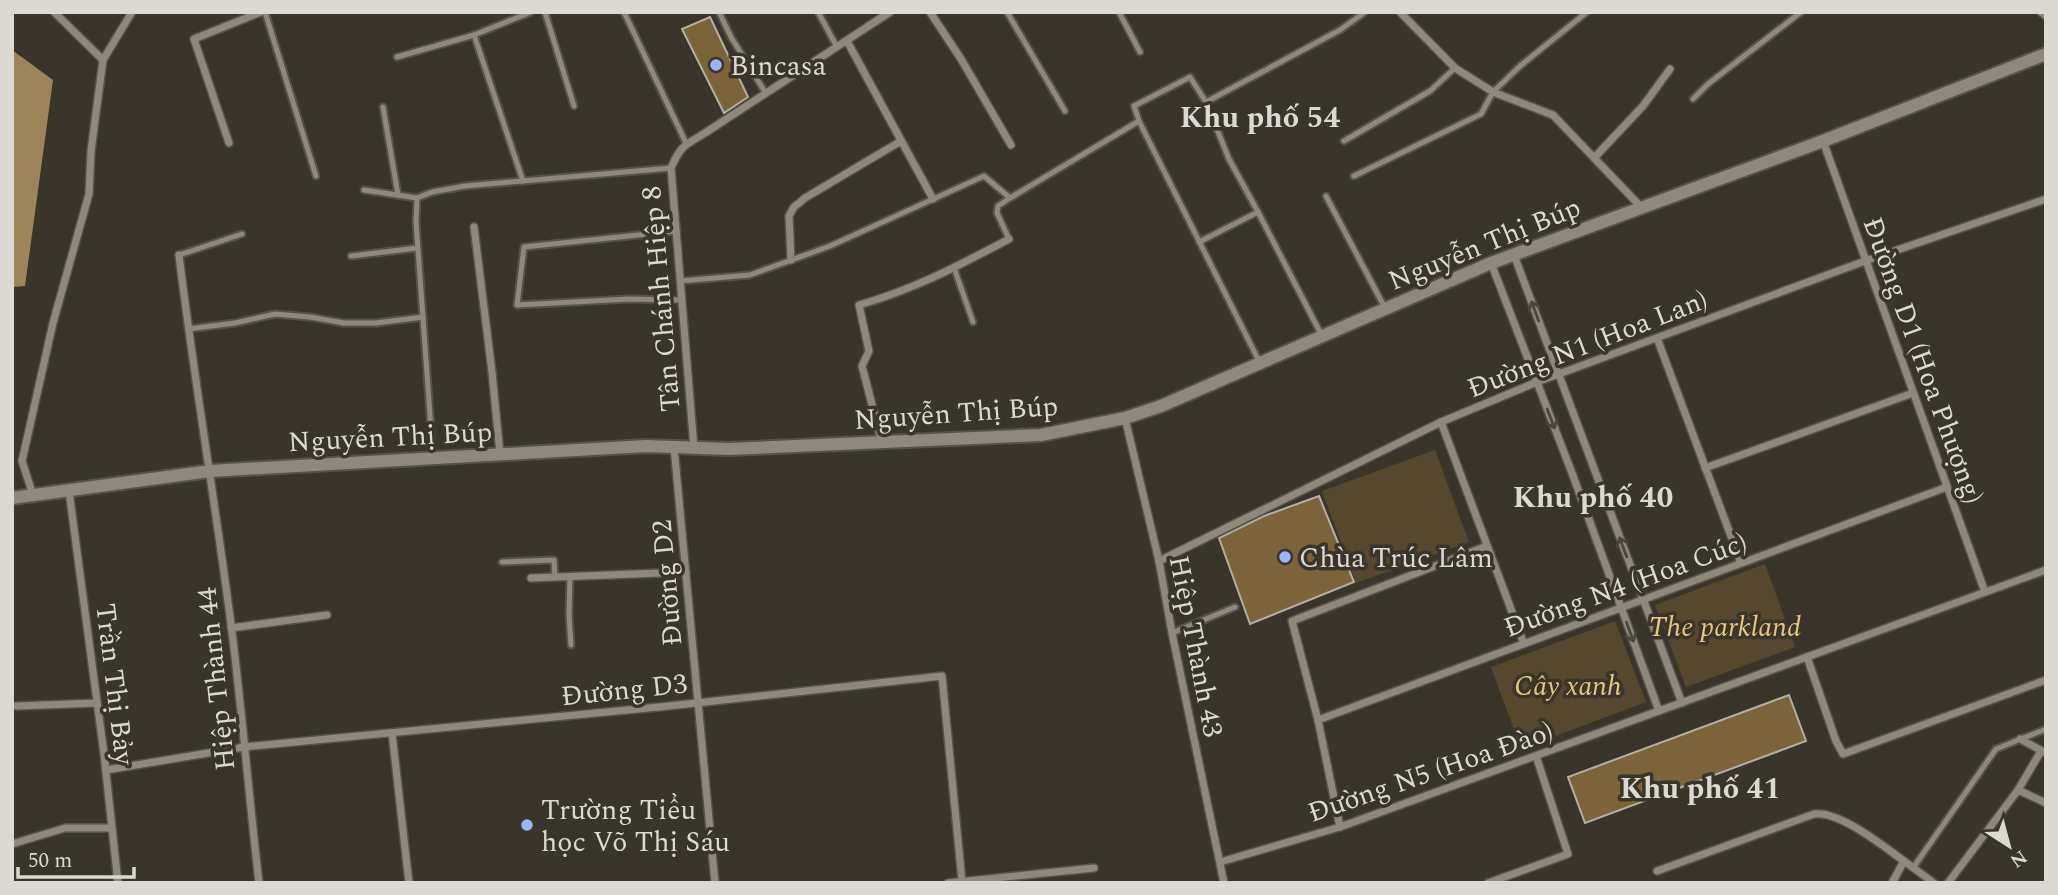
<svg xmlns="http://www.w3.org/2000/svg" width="2058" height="895" viewBox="0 0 2058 895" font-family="Spectral,serif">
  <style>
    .green { fill: #56482f }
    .water { fill: #9d8559 }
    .building { fill: #7b6439; stroke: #b5afa3; stroke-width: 2 }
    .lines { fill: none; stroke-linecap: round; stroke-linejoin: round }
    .service-casing { stroke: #555249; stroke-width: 9 }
    .minor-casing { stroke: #555249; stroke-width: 10 }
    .tertiary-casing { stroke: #555249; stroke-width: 16 }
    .service { stroke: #8e887d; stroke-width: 5 }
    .minor { stroke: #8e887d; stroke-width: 7 }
    .tertiary { stroke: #8e887d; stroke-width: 12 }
    .oneway { stroke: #4b463b }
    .poi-dot { fill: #9eb3fd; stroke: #3a352b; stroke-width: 2.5 }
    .labels { text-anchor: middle; stroke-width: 7; stroke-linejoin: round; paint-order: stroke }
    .poi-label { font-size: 28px; fill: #dcd9d2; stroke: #3a352b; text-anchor: start }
    .street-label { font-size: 28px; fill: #dcd9d2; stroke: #3a352b }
    .park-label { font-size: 28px; font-style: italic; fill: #eac580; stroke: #3a352b }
    .neighbourhood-label { font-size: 30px; font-weight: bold; fill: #dcd9d2; stroke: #3a352b }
  </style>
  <rect width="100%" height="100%" fill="#3a352b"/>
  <g class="green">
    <path d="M1435 450 1469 542 1356 583 1322 491Z"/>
    <path d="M1765 564 1795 647 1686 687 1655 605Z"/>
    <path d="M1615 621 1646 702 1521 749 1491 667Z"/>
  </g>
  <path class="water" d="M12 50 53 80 25 286 12 287Z"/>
  <g class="building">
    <path d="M710 17 748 97 724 113 682 29Z"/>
    <path d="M1319 496 1354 582 1250 624 1219 538 1264 516Z"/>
    <path d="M1789 695 1806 741 1585 823 1568 777Z"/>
  </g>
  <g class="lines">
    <g class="service-casing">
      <g id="service">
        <path d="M265 12 316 176"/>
        <path d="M545 12 574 106"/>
        <path d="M624 12 686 143"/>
        <path d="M719 12 731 37 765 92"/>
        <path d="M818 12 837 47"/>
        <path d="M1007 12 1065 111"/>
        <path d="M1119 12 1140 52"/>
        <path d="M474 35 523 181"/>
        <path d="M397 57 474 35 531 12"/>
        <path d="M1693 99 1708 84 1801 12"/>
        <path d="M1206 102 1190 77 1134 106 1139 121 1260 363"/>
        <path d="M383 107 398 195"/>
        <path d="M1344 141 1430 91 1455 68"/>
        <path d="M1354 176 1481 114 1493 92 1520 66 1587 12"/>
        <path d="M364 190 417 198"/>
        <path d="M1326 196 1385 308"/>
        <path d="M676 231 524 247 517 305 629 299 681 300"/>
        <path d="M1009 239 997 213 998 206 1010 198"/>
        <path d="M1199 242 1258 212"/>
        <path d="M179 255 242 234"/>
        <path d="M351 256 417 248"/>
        <path d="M954 268 973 322"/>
        <path d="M680 281 750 275 830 246 984 176 1010 198 1139 121"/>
        <path d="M188 329 235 323 275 314 310 317 344 323H376L423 317"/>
        <path d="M1322 336 1258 212 1229 159 1206 102 1340 30 1365 12"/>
        <path d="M433 456 416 222 417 198 432 192 465 186 671 168"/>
        <path d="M502 562 554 560 555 577"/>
        <path d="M570 576 569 615 571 645"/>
        <path d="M1172 633 1235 607"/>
        <path d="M1913 868 1996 749 2046 729"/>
      </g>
    </g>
    <g class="minor-casing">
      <g id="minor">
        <path d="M54 12 103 60"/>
        <path d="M930 12 961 59 1011 145"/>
        <path d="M1400 12 1455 68 1493 92 1553 115 1642 208"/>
        <path d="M2041 12 2046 16"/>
        <path d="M847 41 933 199"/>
        <path d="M1823 141 1985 592"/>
        <path d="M229 143 194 39 261 12"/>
        <path d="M1594 158 1643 106 1670 69"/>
        <path d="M474 227 492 372 500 454"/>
        <path d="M179 255C194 378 215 501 231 624 242 710 249 797 259 883"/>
        <path d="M1514 255 1682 703"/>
        <path d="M791 260 789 216 794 207 805 198 901 141"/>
        <path d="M1491 263 1572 473 1659 711"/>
        <path d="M1657 338 1741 563"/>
        <path d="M1125 418 1159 561 1172 633 1224 883"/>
        <path d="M1441 422 1524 644"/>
        <path d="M882 443 862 366 869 351 859 305C915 289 958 266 1009 239"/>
        <path d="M674 447 715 883"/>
        <path d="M694 448 671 168C681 145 684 146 705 133L890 12"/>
        <path d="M1705 468 1913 393"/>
        <path d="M69 491 104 754 118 883"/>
        <path d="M33 495 22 461 53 323 89 194 91 151 103 60 132 12"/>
        <path d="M1159 561 1441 422 1537 382 1865 261 2046 199"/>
        <path d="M531 578 686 572"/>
        <path d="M231 628 327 615"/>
        <path d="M1807 657 1836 741 1843 754 2046 680"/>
        <path d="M17 706 97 703"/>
        <path d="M1318 720 1947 487"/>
        <path d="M392 733 409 883"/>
        <path d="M2020 739 2046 753"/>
        <path d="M106 770 244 747 669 706 942 676 962 881"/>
        <path d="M2018 790 2046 803"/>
        <path d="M1340 827 1318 720 1292 621 1487 546"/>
        <path d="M12 844 65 828H112"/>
        <path d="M1904 861 1934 883"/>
        <path d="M1220 862 1340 827 2046 570"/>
        <path d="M1657 871 1814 814C1840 811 1883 846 1904 861L1892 883"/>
        <path d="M948 883 1094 868"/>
        <path d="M1488 883 1568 854 1536 756"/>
        <path d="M1948 883 2018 790 2041 751"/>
      </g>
    </g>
    <g class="tertiary-casing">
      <path id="tertiary" d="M12 498 210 471 646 446 729 449 1041 435 1125 418 1161 406 1491 263 1823 141 2046 54"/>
    </g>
    <use href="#service" class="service"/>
    <use href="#minor" class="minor"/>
    <use href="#tertiary" class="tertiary"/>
  </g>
  <defs><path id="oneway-shaft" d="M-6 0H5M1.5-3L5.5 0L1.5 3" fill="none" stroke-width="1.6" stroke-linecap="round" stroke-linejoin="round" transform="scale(1.75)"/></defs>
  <g class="oneway">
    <use href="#oneway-shaft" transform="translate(1535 311) rotate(-110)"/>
    <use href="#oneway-shaft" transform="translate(1551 419) rotate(69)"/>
    <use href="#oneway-shaft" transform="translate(1623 547) rotate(-111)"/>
    <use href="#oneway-shaft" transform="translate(1630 632) rotate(70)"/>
  </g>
  <g class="poi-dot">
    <circle cx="716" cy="65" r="7"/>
    <circle cx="1285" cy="557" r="7"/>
    <circle cx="527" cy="825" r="7"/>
  </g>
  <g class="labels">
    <g class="poi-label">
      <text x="730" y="75">Bincasa</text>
      <text x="1299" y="567">Chùa Trúc Lâm</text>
      <text x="541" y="819">Trường Tiểu<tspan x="541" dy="32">học Võ Thị Sáu</tspan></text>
    </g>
    <g class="street-label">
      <text transform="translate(1484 243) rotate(-22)" y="10">Nguyễn Thị Búp</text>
      <text transform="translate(660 299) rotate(-95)" y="10">Tân Chánh Hiệp 8</text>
      <text transform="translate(1587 343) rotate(-21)" y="10">Đường N1 (Hoa Lan)</text>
      <text transform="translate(1924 360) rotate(70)" y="10">Đường D1 (Hoa Phượng)</text>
      <text transform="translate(956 412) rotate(-4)" y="10">Nguyễn Thị Búp</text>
      <text transform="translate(390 436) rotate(-3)" y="10">Nguyễn Thị Búp</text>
      <text transform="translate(666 583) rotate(-95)" y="10">Đường D2</text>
      <text transform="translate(1625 584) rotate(-20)" y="10">Đường N4 (Hoa Cúc)</text>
      <text transform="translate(1197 646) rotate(79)" y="10">Hiệp Thành 43</text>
      <text transform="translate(215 679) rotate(-96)" y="10">Hiệp Thành 44</text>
      <text transform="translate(116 684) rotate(83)" y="10">Trần Thị Bảy</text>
      <text transform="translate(624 689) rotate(-6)" y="10">Đường D3</text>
      <text transform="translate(1430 771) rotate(-19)" y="10">Đường N5 (Hoa Đào)</text>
    </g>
    <g class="park-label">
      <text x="1725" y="636">The parkland</text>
      <text x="1568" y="695">Cây xanh</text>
    </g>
    <g class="neighbourhood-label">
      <text x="1260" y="127">Khu phố 54</text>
      <text x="1593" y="507">Khu phố 40</text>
      <text x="1700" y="798">Khu phố 41</text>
    </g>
  </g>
  <rect width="2058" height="895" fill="none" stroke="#dcd9d2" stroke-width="28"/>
  <g transform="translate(2009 846) rotate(144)" stroke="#3a352b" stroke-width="5" paint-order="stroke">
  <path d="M0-5L12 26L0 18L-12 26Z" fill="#dcd9d2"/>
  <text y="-10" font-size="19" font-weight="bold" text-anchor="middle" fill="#dcd9d2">N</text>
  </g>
  <path d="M18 867v10h116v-10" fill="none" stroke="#dcd9d2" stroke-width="3.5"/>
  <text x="28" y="867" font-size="21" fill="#dcd9d2" stroke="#3a352b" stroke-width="5" paint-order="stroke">50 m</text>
</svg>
